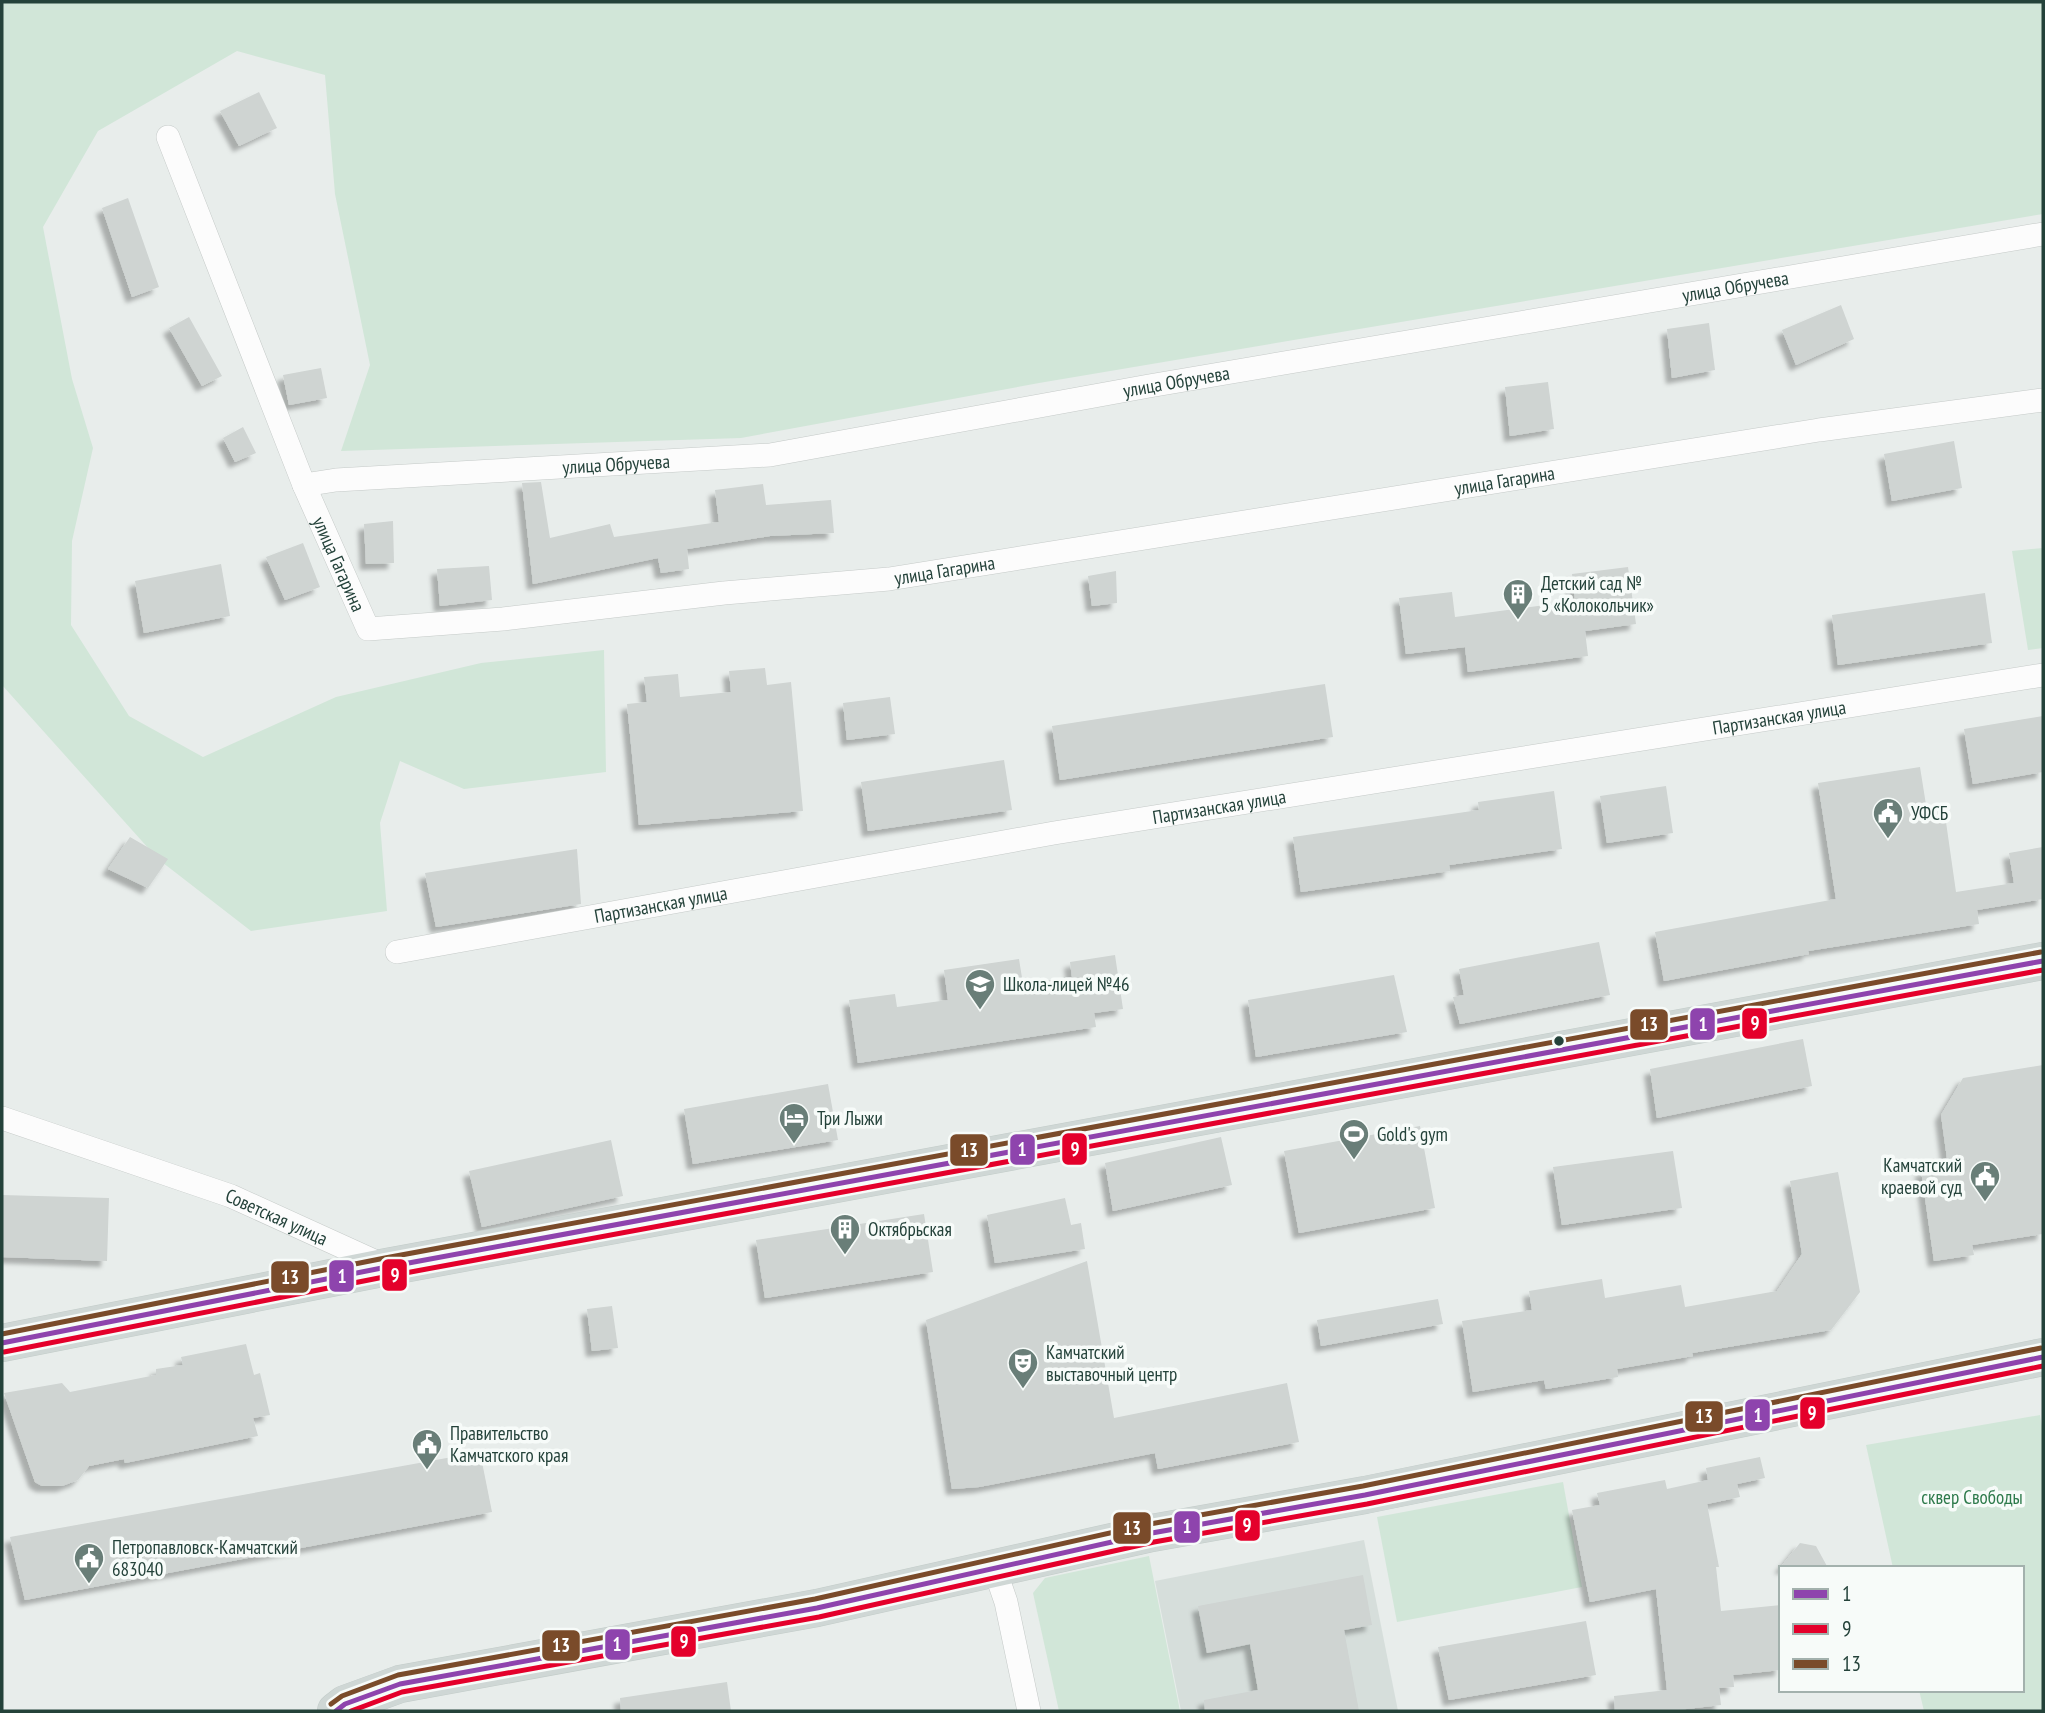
<svg xmlns="http://www.w3.org/2000/svg" width="2045" height="1713" viewBox="0 0 2045 1713" font-family="'PT Sans Narrow',sans-serif">
  <style>
    .built { fill: #d6dedb }
    .green { fill: #d1e6d8 }
    .building { fill: #cfd4d2; filter: url(#shadow) }
    .lines { fill: none; stroke-linecap: round; stroke-linejoin: round }
    .street-casing { stroke: #c5cac8; stroke-width: 24 }
    .primary-casing { stroke: #c3ccc9; stroke-width: 38 }
    .street { stroke: #fcfcfc; stroke-width: 23 }
    .primary { stroke: #cfd7d5; stroke-width: 37 }
    .bus-1-casing { stroke: #f7fbf9; stroke-width: 10 }
    .bus-2-casing { stroke: #f7fbf9; stroke-width: 10 }
    .bus-3-casing { stroke: #f7fbf9; stroke-width: 10 }
    .bus-1 { stroke: #8e44ad; stroke-width: 5 }
    .bus-2 { stroke: #e4002b; stroke-width: 5 }
    .bus-3 { stroke: #7a4b2a; stroke-width: 5 }
    .bus-dot { fill: #24423a; stroke: #f7fbf9; stroke-width: 2.5 }
    .labels { text-anchor: middle; stroke-width: 7; stroke-linejoin: round; paint-order: stroke }
    .street-label { font-size: 19px; fill: #24423a; stroke: #f7fbf9 }
    .poi-label { font-size: 19px; fill: #24423a; stroke: #f7fbf9; text-anchor: start }
    .park-label { font-size: 19px; fill: #2d7a4b; stroke: #f7fbf9 }
    .line-badge { stroke: #f7fbf9; stroke-width: 2.5 }
    .badge-label { font-size: 19px; text-anchor: middle; font-weight: bold; fill: #fff }
  </style>
  <defs>
    <filter id="shadow"><feDropShadow dx="-6" dy="6" stdDeviation="2" flood-color="#0004"/></filter>
  </defs>
  <rect width="100%" height="100%" fill="#e8edeb"/>
  <path class="built" d="M1364 1540 1398 1711H1181L1155 1581Z"/>
  <g class="green">
    <path d="M2 2H2043V214L1039 383 741 438 341 451 370 365 335 194 325 75 237 51 98 131 43 227 72 379 93 448 72 541 71 625 129 716 203 757 336 697 481 663 604 650 606 772 464 789 400 761 380 823 387 911 251 931 158 859 2 685Z"/>
    <path d="M2043 548V648L2028 650 2012 551Z"/>
    <path d="M2040 1415 2043 1433V1711H1924L1919 1690H2022V1568H1893L1866 1445Z"/>
    <path d="M1563 1482 1582 1587 1397 1622 1377 1517Z"/>
    <path d="M1149 1556 1180 1711H1059L1033 1593 1045 1578Z"/>
  </g>
  <g class="building">
    <path d="M259 92 277 128 239 146 220 111Z"/>
    <path d="M128 198 159 287 132 297 102 208Z"/>
    <path d="M1841 305 1854 339 1796 365 1782 330Z"/>
    <path d="M189 317 222 376 202 386 169 328Z"/>
    <path d="M1709 323 1715 370 1672 378 1667 329Z"/>
    <path d="M321 368 327 398 289 405 283 375Z"/>
    <path d="M1548 382 1554 429 1510 436 1505 387Z"/>
    <path d="M243 427 256 453 235 462 223 438Z"/>
    <path d="M1954 441 1962 488 1892 501 1884 454Z"/>
    <path d="M541 482 550 538 610 524 614 537 719 522 715 490 763 484 766 505 831 500 834 533 770 536 687 549 689 569 661 573 658 558 533 584 522 483Z"/>
    <path d="M393 521 394 563 366 564 364 524Z"/>
    <path d="M303 543 320 587 285 600 266 557Z"/>
    <path d="M221 564 230 616 144 633 135 581Z"/>
    <path d="M489 566 492 600 440 606 437 569Z"/>
    <path d="M1628 567 1636 624 1585 631 1588 656 1468 672 1465 647 1406 654 1399 598 1452 592 1455 617 1575 601 1572 574Z"/>
    <path d="M1116 571 1117 603 1092 606 1088 576Z"/>
    <path d="M1985 593 1992 643 1838 665 1832 615Z"/>
    <path d="M765 668 767 685 791 682 803 811 639 825 627 704 647 702 644 677 678 674 680 697 731 692 729 671Z"/>
    <path d="M1325 684 1333 737 1060 780 1052 726Z"/>
    <path d="M890 697 895 734 847 740 843 703Z"/>
    <path d="M2043 716V772L1973 784 1964 729Z"/>
    <path d="M1004 760 1012 810 868 831 861 782Z"/>
    <path d="M1920 767 1927 811 1944 808 1956 892 2014 883 2009 853 2043 847V899L1977 910 1979 924 1808 951 1809 954 1664 981 1655 932 1836 899 1818 783Z"/>
    <path d="M1666 786 1673 833 1607 843 1600 796Z"/>
    <path d="M1554 791 1562 849 1449 865 1450 871 1301 892 1293 837 1479 810 1478 802Z"/>
    <path d="M130 837 168 859 148 888 108 869Z"/>
    <path d="M577 849 581 904 436 927 425 873Z"/>
    <path d="M1599 942 1610 995 1460 1024 1453 997 1464 995 1459 969Z"/>
    <path d="M1115 955 1123 1009 1094 1013 1096 1027 858 1063 849 1000 895 994 897 1007 948 1000 944 970 1019 959 1023 984 1072 977 1070 962Z"/>
    <path d="M1394 975 1407 1032 1256 1057 1248 1000Z"/>
    <path d="M1803 1039 1812 1086 1657 1118 1650 1069Z"/>
    <path d="M2043 1065V1234L1972 1245 1974 1255 1934 1261 1921 1170 1948 1166 1941 1115 1963 1078Z"/>
    <path d="M828 1084 838 1140 693 1164 684 1109Z"/>
    <path d="M1420 1126 1435 1208 1299 1233 1284 1151Z"/>
    <path d="M1221 1137 1232 1185 1113 1211 1105 1163Z"/>
    <path d="M611 1140 623 1196 482 1227 469 1171Z"/>
    <path d="M1673 1151 1682 1208 1562 1225 1553 1167Z"/>
    <path d="M1838 1172 1860 1292 1831 1330 1692 1353 1693 1356 1617 1369 1618 1377 1546 1389 1544 1380 1473 1392 1462 1321 1532 1310 1529 1291 1602 1279 1605 1298 1681 1285 1685 1307 1777 1291 1802 1254 1790 1181Z"/>
    <path d="M2 1195 109 1198 107 1261 2 1257Z"/>
    <path d="M1065 1198 1071 1225 1081 1223 1085 1249 995 1263 987 1215Z"/>
    <path d="M924 1214 933 1272 765 1298 756 1240Z"/>
    <path d="M1087 1261 1114 1418 1287 1383 1299 1442 1158 1469 1155 1453 979 1487 952 1489 926 1320Z"/>
    <path d="M1438 1299 1443 1324 1321 1346 1317 1320Z"/>
    <path d="M612 1306 618 1348 592 1351 587 1309Z"/>
    <path d="M246 1344 254 1375 260 1373 270 1415 253 1418 258 1436 125 1463 124 1459 89 1466 78 1480 62 1486H42L35 1482 4 1393 62 1383 70 1392 156 1375V1369L183 1365 181 1357Z"/>
    <path d="M480 1452 492 1512 25 1600 10 1537Z"/>
    <path d="M1760 1457 1765 1478 1737 1484 1740 1497 1707 1504 1719 1567H1716L1721 1611 1781 1605V1670L1733 1675 1734 1687 1719 1688 1721 1705 1669 1711H1615L1614 1696 1667 1690 1656 1589 1590 1602 1572 1510 1600 1505 1597 1493 1665 1480 1667 1489 1708 1480 1706 1468Z"/>
    <path d="M1800 1543 1816 1546 1828 1568H1780Z"/>
    <path d="M1363 1575 1372 1625 1344 1630 1359 1711H1205L1204 1700 1258 1690 1250 1644 1207 1653 1198 1606Z"/>
    <path d="M1586 1621 1596 1675 1449 1700 1438 1647Z"/>
    <path d="M727 1682 731 1711H621L620 1698Z"/>
  </g>
  <g class="lines">
    <g class="street-casing">
      <g id="street">
        <path id="s1" d="M168 137 304 485 368 629 503 619 724 593 889 579 1819 430 2043 400"/>
        <path id="s2" d="M304 485 336 480 770 455 1149 386 2043 234"/>
        <path id="s3" d="M397 952 1054 833 2043 675"/>
        <path id="s4" d="M2 1118 231 1196 387 1267"/>
        <path d="M994 1567 1006 1602 1029 1711"/>
      </g>
    </g>
    <g class="primary-casing">
      <g id="primary">
        <path d="M2 1343 387 1267 2043 961"/>
        <path d="M336 1711 345 1704 400 1684 817 1608 1152 1533 1365 1495 2043 1357"/>
      </g>
    </g>
    <use href="#street" class="street"/>
    <use href="#primary" class="primary"/>
    <g class="bus-1-casing">
      <g id="bus-1">
        <path d="M2 1343 387 1267 2043 961"/>
        <path d="M336 1711 345 1704 400 1684 817 1608 1152 1533 1365 1495 2043 1357"/>
      </g>
    </g>
    <g class="bus-2-casing">
      <g id="bus-2">
        <path d="M4 1352 389 1276 2043 970"/>
        <path d="M351 1711 402 1692 819 1617 1154 1542 1367 1504 2043 1366"/>
      </g>
    </g>
    <g class="bus-3-casing">
      <g id="bus-3">
        <path d="M2 1334 385 1258 2041 952"/>
        <path d="M331 1704 342 1696 398 1675 815 1599 1150 1524 1363 1486 2041 1348"/>
      </g>
    </g>
    <use href="#bus-1" class="bus-1"/>
    <use href="#bus-2" class="bus-2"/>
    <use href="#bus-3" class="bus-3"/>
  </g>
  <defs>
    <g id="building-pin" transform="scale(1.575)"><path d="M0 17L-7.5 6A9.5 9.5 0 1 1 7.5 6Z" fill="#697e78" stroke="#f7fbf9"/><path d="M-4-6H4V6H1V3H-1V6H-4ZM-2.5-4.3h1.7v1.8h-1.7ZM.8-4.3h1.7v1.8H.8ZM-2.5-1h1.7V.8h-1.7ZM.8-1h1.7V.8H.8Z" fill="#fff"/></g>
    <g id="civic-pin" transform="scale(1.575)"><path d="M0 17L-7.5 6A9.5 9.5 0 1 1 7.5 6Z" fill="#697e78" stroke="#f7fbf9"/><path d="M-.6-6.5H3V-4.5H.6V-3L4-1V1h2V6H-6V1h2V-1L-.6-3ZM-1.2 2.5V6h2.4V2.5Z" fill="#fff"/></g>
    <g id="school-pin" transform="scale(1.575)"><path d="M0 17L-7.5 6A9.5 9.5 0 1 1 7.5 6Z" fill="#697e78" stroke="#f7fbf9"/><path d="M0-5L7-2L0 1L-7-2ZM-4 1L0 2.5L4 1V4Q0 6-4 4Z" fill="#fff"/></g>
    <g id="hotel-pin" transform="scale(1.575)"><path d="M0 17L-7.5 6A9.5 9.5 0 1 1 7.5 6Z" fill="#697e78" stroke="#f7fbf9"/><path d="M-6-4.5h1.5V1H6V5H4.5V3h-9V5H-6ZM-4 0a1.8 1.8 0 1 1 3.6 0ZM.5 0V-2.5h3Q6-2.5 6 0Z" fill="#fff"/></g>
    <g id="stadium-pin" transform="scale(1.575)"><path d="M0 17L-7.5 6A9.5 9.5 0 1 1 7.5 6Z" fill="#697e78" stroke="#f7fbf9"/><path d="M0-5a6.5 5 0 1 0 0 10a6.5 5 0 1 0 0-10ZM-3.5-1.8h7v3.6h-7Z" fill="#fff"/></g>
    <g id="theatre-pin" transform="scale(1.575)"><path d="M0 17L-7.5 6A9.5 9.5 0 1 1 7.5 6Z" fill="#697e78" stroke="#f7fbf9"/><path d="M-5-5.5Q0-4 5-5.5V0Q5 5 0 6Q-5 5-5 0ZM-3.3-2.5H-1v1.5H-3.3ZM1-2.5H3.3v1.5H1ZM-2.8 1Q0 5.5 2.8 1Z" fill="#fff"/></g>
  </defs>
  <g fill-rule="evenodd">
    <use href="#building-pin" x="1518" y="594"/>
    <use href="#civic-pin" x="1888" y="813"/>
    <use href="#school-pin" x="980" y="984"/>
    <use href="#hotel-pin" x="794" y="1118"/>
    <use href="#stadium-pin" x="1354" y="1134"/>
    <use href="#civic-pin" x="1985" y="1176"/>
    <use href="#building-pin" x="845" y="1229"/>
    <use href="#theatre-pin" x="1023" y="1363"/>
    <use href="#civic-pin" x="427" y="1444"/>
    <use href="#civic-pin" x="89" y="1558"/>
  </g>
  <circle class="bus-dot" cx="1559" cy="1041" r="6"/>
  <g class="labels">
    <g class="street-label">
      <text dy="7" stroke="none"><textPath href="#s2" startOffset="1447">улица Обручева</textPath></text>
      <text dy="7" stroke="none"><textPath href="#s2" startOffset="880">улица Обручева</textPath></text>
      <text dy="7" stroke="none"><textPath href="#s2" startOffset="313">улица Обручева</textPath></text>
      <text dy="7" stroke="none"><textPath href="#s1" startOffset="1678">улица Гагарина</textPath></text>
      <text dy="7" stroke="none"><textPath href="#s1" startOffset="460">улица Гагарина</textPath></text>
      <text dy="7" stroke="none"><textPath href="#s1" startOffset="1111">улица Гагарина</textPath></text>
      <text dy="7" stroke="none"><textPath href="#s3" startOffset="1402">Партизанская улица</textPath></text>
      <text dy="7" stroke="none"><textPath href="#s3" startOffset="835">Партизанская улица</textPath></text>
      <text dy="7" stroke="none"><textPath href="#s3" startOffset="268">Партизанская улица</textPath></text>
      <text dy="7" stroke="none"><textPath href="#s4" startOffset="292">Советская улица</textPath></text>
    </g>
    <g class="poi-label">
      <text x="1541" y="590">Детский сад №<tspan x="1541" dy="22">5 «Колокольчик»</tspan></text>
      <text x="1911" y="820">УФСБ</text>
      <text x="1003" y="991">Школа-лицей №46</text>
      <text x="817" y="1125">Три Лыжи</text>
      <text x="1377" y="1141">Gold's gym</text>
      <text x="1962" y="1172" text-anchor="end">Камчатский<tspan x="1962" dy="22">краевой суд</tspan></text>
      <text x="868" y="1236">Октябрьская</text>
      <text x="1046" y="1359">Камчатский<tspan x="1046" dy="22">выставочный центр</tspan></text>
      <text x="450" y="1440">Правительство<tspan x="450" dy="22">Камчатского края</tspan></text>
      <text x="112" y="1554">Петропавловск-Камчатский<tspan x="112" dy="22">683040</tspan></text>
    </g>
    <g class="park-label">
      <text x="1972" y="1504">cквер Свободы</text>
    </g>
  </g>
  <g class="line-badge">
    <rect x="1741" y="1007" width="27" height="33" rx="7" fill="#e4002b"/>
    <rect x="1689" y="1007" width="27" height="34" rx="7" fill="#8e44ad"/>
    <rect x="1629" y="1008" width="40" height="33" rx="7" fill="#7a4b2a"/>
    <rect x="1061" y="1132" width="27" height="34" rx="7" fill="#e4002b"/>
    <rect x="1009" y="1133" width="27" height="33" rx="7" fill="#8e44ad"/>
    <rect x="949" y="1133" width="40" height="34" rx="7" fill="#7a4b2a"/>
    <rect x="381" y="1258" width="27" height="34" rx="7" fill="#e4002b"/>
    <rect x="328" y="1259" width="27" height="34" rx="7" fill="#8e44ad"/>
    <rect x="270" y="1260" width="40" height="34" rx="7" fill="#7a4b2a"/>
    <rect x="1799" y="1396" width="27" height="34" rx="7" fill="#e4002b"/>
    <rect x="1744" y="1398" width="27" height="34" rx="7" fill="#8e44ad"/>
    <rect x="1684" y="1400" width="40" height="33" rx="7" fill="#7a4b2a"/>
    <rect x="1234" y="1509" width="27" height="33" rx="7" fill="#e4002b"/>
    <rect x="1173" y="1510" width="28" height="34" rx="7" fill="#8e44ad"/>
    <rect x="1112" y="1511" width="40" height="34" rx="7" fill="#7a4b2a"/>
    <rect x="670" y="1625" width="27" height="33" rx="7" fill="#e4002b"/>
    <rect x="604" y="1628" width="27" height="33" rx="7" fill="#8e44ad"/>
    <rect x="541" y="1629" width="40" height="33" rx="7" fill="#7a4b2a"/>
  </g>
  <g class="badge-label">
    <text x="1755" y="1030">9</text>
    <text x="1703" y="1031">1</text>
    <text x="1649" y="1031">13</text>
    <text x="1075" y="1156">9</text>
    <text x="1022" y="1156">1</text>
    <text x="969" y="1157">13</text>
    <text x="395" y="1282">9</text>
    <text x="342" y="1283">1</text>
    <text x="290" y="1284">13</text>
    <text x="1812" y="1420">9</text>
    <text x="1758" y="1422">1</text>
    <text x="1704" y="1423">13</text>
    <text x="1247" y="1532">9</text>
    <text x="1187" y="1533">1</text>
    <text x="1132" y="1535">13</text>
    <text x="684" y="1648">9</text>
    <text x="617" y="1651">1</text>
    <text x="561" y="1652">13</text>
  </g>
  <rect width="2045" height="1713" fill="none" stroke="#24423a" stroke-width="7"/>
  <rect x="1779" y="1566" width="245" height="126" fill="#f7fbf9" stroke="#a3b1ad" stroke-width="2"/>
  <rect x="1793" y="1589" width="35" height="10" fill="#8e44ad" stroke="#a3b1ad" stroke-width="2"/>
  <text x="1842" y="1601" font-size="21" fill="#24423a">1</text>
  <rect x="1793" y="1624" width="35" height="10" fill="#e4002b" stroke="#a3b1ad" stroke-width="2"/>
  <text x="1842" y="1636" font-size="21" fill="#24423a">9</text>
  <rect x="1793" y="1659" width="35" height="10" fill="#7a4b2a" stroke="#a3b1ad" stroke-width="2"/>
  <text x="1842" y="1671" font-size="21" fill="#24423a">13</text>
</svg>
